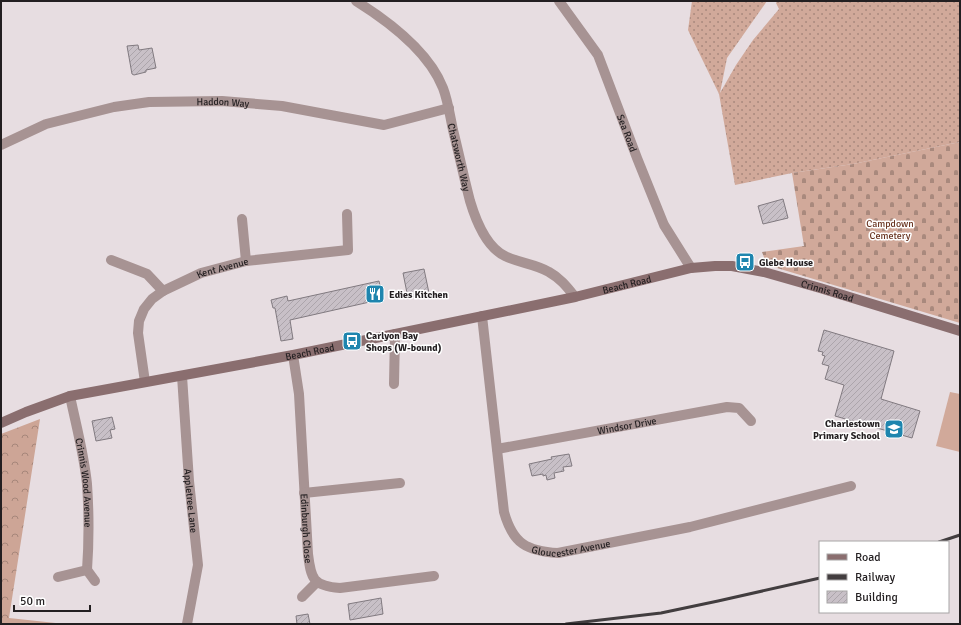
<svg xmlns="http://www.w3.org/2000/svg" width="961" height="625" viewBox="0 0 961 625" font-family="Signika,sans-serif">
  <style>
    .grass { fill: url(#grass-dots) }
    .forest { fill: url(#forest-crowns) }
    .cemetery { fill: url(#cemetery-stones) }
    .pitch { fill: #d1a99a }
    .building { fill: url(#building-hatch); stroke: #817a80 }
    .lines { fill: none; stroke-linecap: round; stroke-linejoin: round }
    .street { stroke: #a79393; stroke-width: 10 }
    .secondary { stroke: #8a6e6f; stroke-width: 10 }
    .rail { stroke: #423d3f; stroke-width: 3 }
    .labels { text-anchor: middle; stroke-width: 3; stroke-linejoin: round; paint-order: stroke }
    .street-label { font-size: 10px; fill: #231f21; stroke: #fff }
    .park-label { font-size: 10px; fill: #693420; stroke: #fff }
    .poi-label { font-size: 10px; font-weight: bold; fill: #231f21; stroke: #fff; text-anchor: start }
  </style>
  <defs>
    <pattern id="grass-dots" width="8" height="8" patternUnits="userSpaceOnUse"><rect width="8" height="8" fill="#d1a99a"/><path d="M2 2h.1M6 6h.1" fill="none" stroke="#a9897d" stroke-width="1.8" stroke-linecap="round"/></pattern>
    <pattern id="forest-crowns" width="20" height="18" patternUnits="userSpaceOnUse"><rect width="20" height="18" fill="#cda596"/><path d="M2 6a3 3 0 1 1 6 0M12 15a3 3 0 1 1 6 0" fill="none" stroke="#a6867a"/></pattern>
    <pattern id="cemetery-stones" width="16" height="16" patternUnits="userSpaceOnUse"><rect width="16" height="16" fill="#d1a99a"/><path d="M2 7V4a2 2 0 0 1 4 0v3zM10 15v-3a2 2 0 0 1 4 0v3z" fill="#a9897d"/></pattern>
    <pattern id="building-hatch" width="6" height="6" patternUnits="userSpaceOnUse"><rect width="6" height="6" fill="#c8c0c7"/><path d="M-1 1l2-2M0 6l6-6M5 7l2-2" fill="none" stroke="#aca5ab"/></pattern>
  </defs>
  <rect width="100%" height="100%" fill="#e7dde1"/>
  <path class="grass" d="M692 1H767L727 58 720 93 736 65 753 40 779 9 776 3 777 1H960V142L853 164 792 173 735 185 719 94 688 30Z"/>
  <path class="forest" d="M40 419 9 618 65 624H1V434Z"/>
  <path class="cemetery" d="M960 142V323L767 265 762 252 804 246 792 173 853 164Z"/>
  <path class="pitch" d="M950 392 960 394V452L936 446Z"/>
  <g class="building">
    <path d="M138 45 139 50 152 48 156 68 146 70V72L134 75 132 74 127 46Z"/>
    <path d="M783 199 788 218 763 224 758 206Z"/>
    <path d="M424 269 429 293 408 298 403 273Z"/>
    <path d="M379 281 383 299 290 320 293 339 281 341 275 308H273L271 300 287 296 288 301Z"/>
    <path d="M824 330 894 351 881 399 920 411 912 438 835 416 844 385 825 379 829 366 822 364 825 356 822 355 823 352 818 351Z"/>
    <path d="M112 417 115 429 110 430 112 438 96 441 92 421Z"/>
    <path d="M569 454 572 466 563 467 564 471 554 473 555 478 547 480 546 475 543 476V474L532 476 529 464 552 459 551 457Z"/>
    <path d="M381 598 383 614 350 620 348 604Z"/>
    <path d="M308 614 310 624H297L296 616Z"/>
  </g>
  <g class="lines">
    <g class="street">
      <path id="s1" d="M356 1C388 21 429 52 443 88 448 101 450 116 453 130 459 154 464 178 470 201 476 221 486 247 505 256 519 263 536 264 549 272 560 278 567 287 575 297"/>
      <path id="s2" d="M559 1 598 55 637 158 664 225 691 268"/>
      <path id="s3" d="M1 145 46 124 114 107 149 102 222 101 282 106 384 125 449 108"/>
      <path d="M242 219 246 261"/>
      <path d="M111 260 147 274 163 291"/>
      <path id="s4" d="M482 316 504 512C513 544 527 551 558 553L690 527 851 486"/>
      <path id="s5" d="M293 355 299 394 308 554C311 579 313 586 340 588L434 576"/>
      <path id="s6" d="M182 376 189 481 198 565 187 624"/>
      <path id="s7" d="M145 382 138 333 139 321 144 309 152 299 163 291 201 273 246 261 348 250 347 214"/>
      <path d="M394 384 395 334"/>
      <path id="s8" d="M70 396C76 425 84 454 87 484 89 513 89 542 87 570"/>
      <path id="s9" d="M497 449 727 407 739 408 751 421"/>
      <path d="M304 493 400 483"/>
      <path d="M87 570 95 581"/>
      <path d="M58 577 87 570"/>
      <path d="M302 597 317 582"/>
    </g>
    <path class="secondary" id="s10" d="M1 423 26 412 70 396 293 355 575 297 691 268 715 266H732L764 272 820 288 960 331"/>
    <g class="rail">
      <path d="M939 542 960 535"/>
      <path d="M566 624 661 613 718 601 820 578"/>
    </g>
  </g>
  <defs>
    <g id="bus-square" transform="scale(1)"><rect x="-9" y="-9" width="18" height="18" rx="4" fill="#1e85ae" stroke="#fff"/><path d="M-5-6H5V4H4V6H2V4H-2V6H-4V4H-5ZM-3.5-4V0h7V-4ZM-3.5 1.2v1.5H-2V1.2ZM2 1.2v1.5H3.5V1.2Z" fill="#fff"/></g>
    <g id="restaurant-square" transform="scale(1)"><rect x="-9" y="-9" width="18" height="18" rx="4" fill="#1e85ae" stroke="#fff"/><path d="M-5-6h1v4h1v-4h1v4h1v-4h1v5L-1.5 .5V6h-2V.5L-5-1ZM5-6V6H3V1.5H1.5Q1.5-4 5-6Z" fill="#fff"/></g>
    <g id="school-square" transform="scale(1)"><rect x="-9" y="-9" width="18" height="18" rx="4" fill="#1e85ae" stroke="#fff"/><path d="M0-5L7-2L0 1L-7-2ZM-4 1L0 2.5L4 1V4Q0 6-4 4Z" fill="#fff"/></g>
  </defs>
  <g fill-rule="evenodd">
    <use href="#bus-square" x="745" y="262"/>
    <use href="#restaurant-square" x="375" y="294"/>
    <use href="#bus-square" x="352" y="341"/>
    <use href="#school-square" x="894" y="429"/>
  </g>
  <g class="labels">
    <g class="street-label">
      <text dy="4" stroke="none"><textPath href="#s3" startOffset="229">Haddon Way</textPath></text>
      <text dy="4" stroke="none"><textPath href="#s2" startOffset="150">Sea Road</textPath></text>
      <text dy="4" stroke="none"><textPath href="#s1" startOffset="196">Chatsworth Way</textPath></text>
      <text dy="4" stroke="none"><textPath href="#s7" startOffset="165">Kent Avenue</textPath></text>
      <text dy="4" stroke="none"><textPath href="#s10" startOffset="642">Beach Road</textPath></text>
      <text dy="4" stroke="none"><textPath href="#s10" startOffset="848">Crinnis Road</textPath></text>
      <text dy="4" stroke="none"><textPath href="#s10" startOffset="318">Beach Road</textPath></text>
      <text dy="4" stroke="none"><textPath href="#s9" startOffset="132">Windsor Drive</textPath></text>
      <text dy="4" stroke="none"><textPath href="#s8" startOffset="88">Crinnis Wood Avenue</textPath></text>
      <text dy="4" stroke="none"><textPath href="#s6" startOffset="125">Appletree Lane</textPath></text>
      <text dy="4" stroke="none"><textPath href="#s5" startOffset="174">Edinburgh Close</textPath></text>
      <text dy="4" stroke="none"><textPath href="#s4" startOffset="285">Gloucester Avenue</textPath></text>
    </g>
    <g class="park-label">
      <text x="890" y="227">Campdown<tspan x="890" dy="12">Cemetery</tspan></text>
    </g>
    <g class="poi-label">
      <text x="759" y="266">Glebe House</text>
      <text x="389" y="298">Edies Kitchen</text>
      <text x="366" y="339">Carlyon Bay<tspan x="366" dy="12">Shops (W-bound)</tspan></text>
      <text x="880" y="427" text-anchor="end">Charlestown<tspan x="880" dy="12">Primary School</tspan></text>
    </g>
  </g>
  <rect width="961" height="625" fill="none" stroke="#231f21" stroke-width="4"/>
  <rect x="819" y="541" width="130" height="72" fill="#ffffff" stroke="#a7a5a6"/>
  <rect x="827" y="554" width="20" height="6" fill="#8a6e6f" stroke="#a7a5a6"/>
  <text x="855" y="561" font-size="12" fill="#231f21">Road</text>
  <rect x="827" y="574" width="20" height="6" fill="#423d3f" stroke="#a7a5a6"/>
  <text x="855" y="581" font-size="12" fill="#231f21">Railway</text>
  <rect x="827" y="591" width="20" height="12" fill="url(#building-hatch)" stroke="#a7a5a6"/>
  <text x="855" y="601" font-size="12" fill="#231f21">Building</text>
  <path d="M14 605v6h76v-6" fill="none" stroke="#231f21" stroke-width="2"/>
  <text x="20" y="605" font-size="12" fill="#231f21" stroke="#ffffff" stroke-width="3" paint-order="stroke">50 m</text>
</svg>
